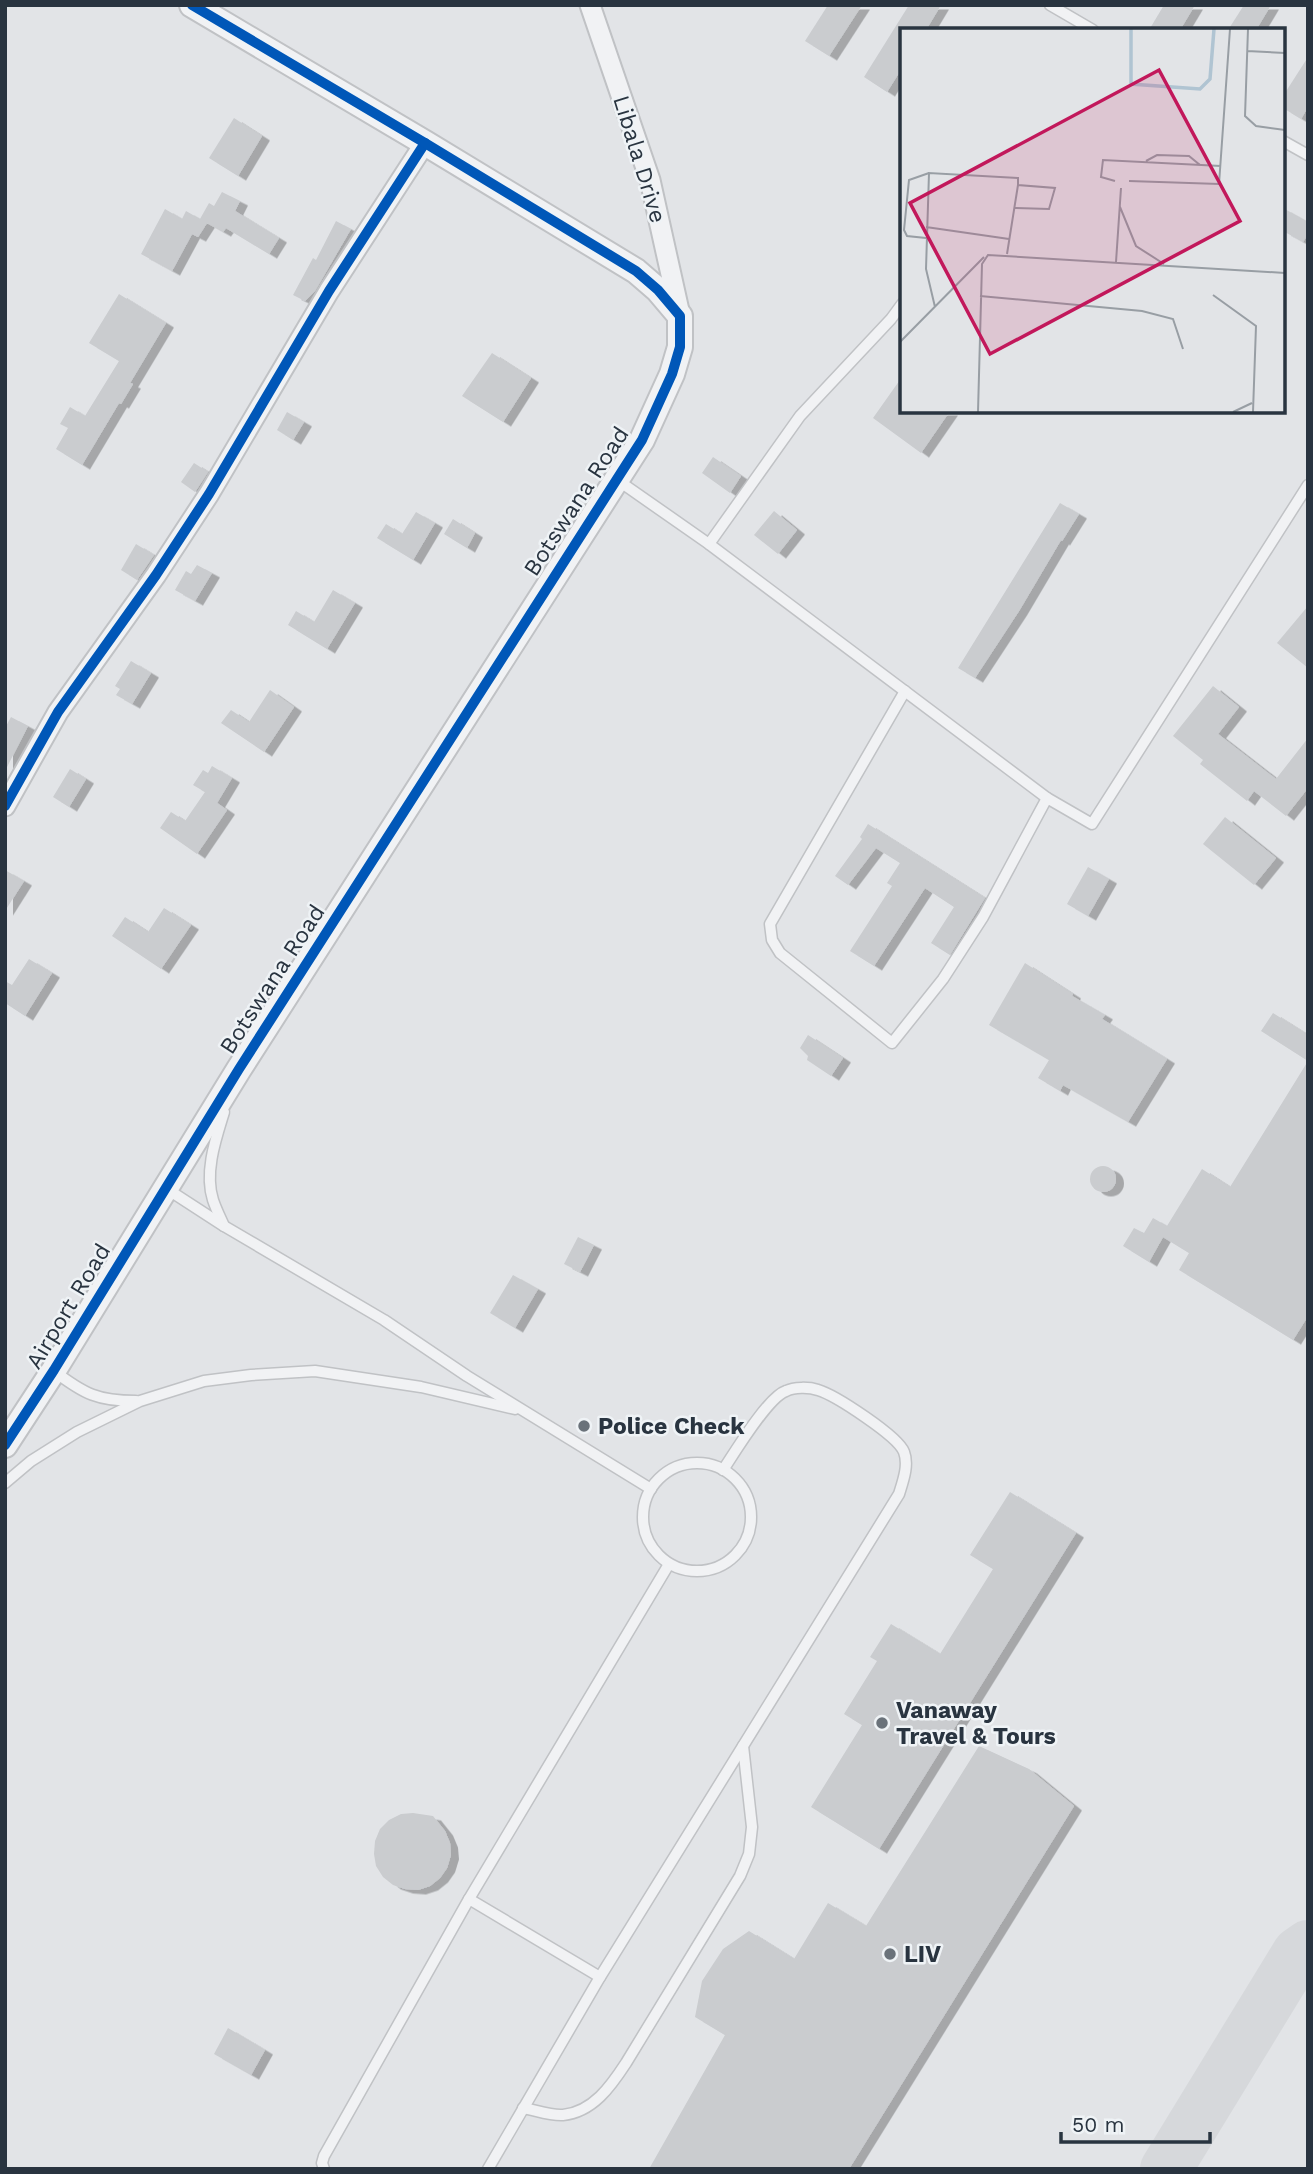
<svg xmlns="http://www.w3.org/2000/svg" width="1313" height="2174" viewBox="0 0 1313 2174" font-family="'Work Sans',sans-serif">
  <style>
    .lines { fill: none; stroke-linecap: round; stroke-linejoin: round }
    .taxiway { stroke: #d6d8db; stroke-width: 52 }
    .building { fill: #cacccf; filter: url(#shadow) }
    .service-casing { stroke: #c0c2c5; stroke-width: 13 }
    .minor-casing { stroke: #c0c2c5; stroke-width: 23 }
    .tertiary-casing { stroke: #c0c2c5; stroke-width: 28 }
    .service { stroke: #f1f2f4; stroke-width: 10 }
    .minor { stroke: #f1f2f4; stroke-width: 19 }
    .tertiary { stroke: #f1f2f4; stroke-width: 24 }
    .cycleway-casing { stroke: #eff3f6; stroke-width: 15 }
    .cycleway { stroke: #0057b8; stroke-width: 10 }
    .poi-dot { fill: #6a727a; stroke: #eff3f6; stroke-width: 2.5 }
    .labels { text-anchor: middle; stroke-width: 5; stroke-linejoin: round; paint-order: stroke }
    .street-label { font-size: 23px; fill: #293440; stroke: #eff3f6 }
    .poi-label { font-size: 23px; font-weight: bold; fill: #293440; stroke: #eff3f6; text-anchor: start }
    .inset-river { fill: none; stroke: #b0c4d2; stroke-width: 3.5 }
    .inset-road { fill: none; stroke: #989ea4; stroke-width: 2 }
    .view { fill: #c2185b; fill-opacity: 0.15; stroke: #c2185b; stroke-width: 3.5 }
    .inset-edge { fill: none; stroke: #293440; stroke-width: 3.5 }
  </style>
  <defs>
    <filter id="shadow"><feDropShadow dx="8" dy="4.5" stdDeviation="0" flood-color="#0004"/></filter>
  </defs>
  <rect width="100%" height="100%" fill="#e2e4e7"/>
  <g class="lines">
    <path class="taxiway" d="M1166 2169 1298 1953 1308 1946"/>
  </g>
  <g class="building">
    <path d="M828 5H862L829 56 805 41Z"/>
    <path d="M909 5H941L926 30H902V68L887 92 864 77Z"/>
    <path d="M1164 5H1195L1180 30H1149Z"/>
    <path d="M1244 5H1271L1256 30H1228Z"/>
    <path d="M1308 57V107L1301 119 1283 108V96Z"/>
    <path d="M234 118 262 136 238 176 209 158Z"/>
    <path d="M222 192 240 201 235 211 279 238 269 254 226 228 223 232 207 223 198 237 192 234 172 271 141 254 165 209 182 219 186 211 200 219 209 203 214 206Z"/>
    <path d="M1283 208 1308 222V234L1303 242 1283 231Z"/>
    <path d="M336 221 351 229 315 291 305 301 293 295 313 258 316 260Z"/>
    <path d="M119 294 166 323 130 383 133 384 121 404 119 403 82 465 56 449 68 428 60 424 70 407 85 416 119 361 89 343Z"/>
    <path d="M492 353 531 378 503 422 462 396Z"/>
    <path d="M902 377V411H950L921 453 873 418Z"/>
    <path d="M287 412 304 422 293 440 277 430Z"/>
    <path d="M713 457 741 476 730 493 702 473Z"/>
    <path d="M194 463 208 472 195 492 181 482Z"/>
    <path d="M1060 503 1079 514 1062 541 1061 540 1019 611 975 678 958 668Z"/>
    <path d="M774 511 797 530 778 554 754 535Z"/>
    <path d="M416 512 435 523 413 560 377 538 386 524 402 534Z"/>
    <path d="M453 519 475 533 467 548 444 534Z"/>
    <path d="M136 544 154 555 137 580 121 570Z"/>
    <path d="M197 565 212 573 195 601 175 590 186 571 191 574Z"/>
    <path d="M333 590 355 603 327 649 288 625 296 611 314 622Z"/>
    <path d="M1308 606V668L1277 643Z"/>
    <path d="M131 661 151 673 132 704 116 695 120 689 115 686Z"/>
    <path d="M1213 686 1239 707 1218 734 1276 779 1308 738V788L1286 816 1254 791 1247 801 1200 764 1203 760 1173 736Z"/>
    <path d="M270 690 294 707 264 752 221 723 231 710 249 722Z"/>
    <path d="M11 717 28 726 5 771V728Z"/>
    <path d="M212 766 232 778 217 803 227 810 197 854 160 828 171 812 185 821 205 792 193 785 203 770 208 773Z"/>
    <path d="M70 769 86 779 69 807 53 797Z"/>
    <path d="M1225 817 1276 858 1254 885 1203 844Z"/>
    <path d="M868 824 985 898 950 955 931 943 954 907 925 888 874 966 850 951 892 886 887 883 900 863 876 848 848 885 835 876 862 839 860 837Z"/>
    <path d="M1088 867 1109 879 1088 916 1067 904Z"/>
    <path d="M5 870 24 881 5 911Z"/>
    <path d="M164 908 191 925 161 969 112 936 125 917 148 932Z"/>
    <path d="M29 959 52 973 25 1016 5 1003V981L12 985Z"/>
    <path d="M1025 963 1073 994 1072 996 1105 1015 1102 1019 1167 1059 1128 1122 1063 1085 1060 1091 1038 1078 1049 1060 989 1025Z"/>
    <path d="M1273 1013 1308 1035V1316L1293 1340 1179 1270 1189 1253 1163 1237 1149 1262 1123 1246 1134 1228 1144 1233 1153 1218 1167 1226 1202 1169 1230 1187 1308 1061 1261 1031Z"/>
    <path d="M808 1035 843 1058 831 1076 807 1060 808 1056 800 1048Z"/>
    <circle cx="1103" cy="1179" r="13"/>
    <path d="M578 1237 594 1245 580 1272 564 1264Z"/>
    <path d="M513 1275 538 1289 515 1328 490 1313Z"/>
    <path d="M1010 1492 1076 1533 879 1849 811 1807 862 1725 844 1714 877 1661 870 1657 891 1624 940 1654 993 1569 970 1555Z"/>
    <path d="M979 1746 1029 1769 1074 1806 849 2169H649L725 2035 695 2017 702 1981 723 1949 749 1931 794 1959 828 1903 866 1926Z"/>
    <path d="M413 1813 433 1816 445 1831 450 1843 451 1855 447 1868 440 1878 430 1886 418 1890 405 1889 393 1885 383 1877 376 1866 374 1854 375 1841 380 1829 389 1820 401 1814Z"/>
    <path d="M228 2028 265 2050 251 2075 214 2054Z"/>
  </g>
  <g class="lines">
    <g class="service-casing">
      <g id="service">
        <path d="M1050 5 1093 30"/>
        <path d="M1283 141 1308 155"/>
        <path d="M616 479 709 544 1047 798"/>
        <path d="M709 544 800 416 891 319 902 304"/>
        <path d="M905 691 770 924 772 940 780 953 892 1043 943 979 983 917 1047 798 1092 824 1308 485"/>
        <path d="M167 1189 224 1226 384 1320 467 1376 651 1489"/>
        <path d="M224 1226C220 1217 216 1209 213 1200 204 1172 216 1138 224 1112"/>
        <path d="M54 1371C84 1394 98 1401 136 1401"/>
        <circle cx="697" cy="1517" r="54"/>
        <path d="M5 1483 31 1461 77 1432 140 1401 204 1381 251 1375 315 1371 421 1387 515 1409"/>
        <path d="M469 1899 600 1977"/>
        <path d="M523 2108C535 2110 551 2116 563 2115 593 2112 611 2086 626 2063L740 1876 749 1854 752 1827 743 1746"/>
        <path d="M324 2169 322 2163 324 2156 469 1899 669 1564"/>
        <path d="M488 2169 600 1977 899 1494C903 1481 909 1465 904 1452 898 1436 835 1395 818 1390 809 1387 794 1387 786 1391 768 1397 735 1452 723 1470"/>
      </g>
    </g>
    <g class="minor-casing">
      <g id="minor">
        <path d="M590 5 650 180 680 315"/>
        <path d="M5 806 58 712 156 575 209 494 329 291 425 143"/>
      </g>
    </g>
    <g class="tertiary-casing">
      <path id="tertiary" d="M5 1445 54 1370 239 1069 642 440 672 374 680 347V316L658 290 636 271 425 143 192 5"/>
    </g>
    <use href="#service" class="service"/>
    <use href="#minor" class="minor"/>
    <use href="#tertiary" class="tertiary"/>
    <g class="cycleway-casing">
      <g id="cycleway">
        <path d="M5 806 58 712 156 575 209 494 329 291 425 143"/>
        <path d="M5 1445 54 1370 239 1069 642 440 672 374 680 347V316L658 290 636 271 425 143 192 5"/>
      </g>
    </g>
    <use href="#cycleway" class="cycleway"/>
  </g>
  <g class="poi-dot">
    <circle cx="584" cy="1426" r="7"/>
    <circle cx="882" cy="1723" r="7"/>
    <circle cx="890" cy="1954" r="7"/>
  </g>
  <g class="labels">
    <g class="street-label">
      <text transform="translate(640 159) rotate(73)" y="8">Libala Drive</text>
      <text transform="translate(576 501) rotate(-57)" y="8">Botswana Road</text>
      <text transform="translate(272 979) rotate(-57)" y="8">Botswana Road</text>
      <text transform="translate(68 1306) rotate(-59)" y="8">Airport Road</text>
    </g>
    <g class="poi-label">
      <text x="598" y="1434">Police Check</text>
      <text x="896" y="1718">Vanaway<tspan x="896" dy="26">Travel &amp; Tours</tspan></text>
      <text x="904" y="1962">LIV</text>
    </g>
  </g>
  <g transform="translate(900 28)">
    <rect width="385" height="385" fill="#e2e4e7"/>
    <path class="inset-river" d="M231 1V56L300 61 310 51 314 1"/>
    <path class="inset-road" d="M348 1 345 88 356 98 385 102M347 23 385 25M246 133 257 127 289 128 300 137M215 153 201 149 203 132 321 138M229 153 319 156 330 1M220 179 236 218 264 236M26 199 109 211M26 210 7 208 4 202 9 152 29 145M107 226 118 157M216 234 221 160M313 267 356 298 353 384M80 268 242 283 273 291 283 321M35 279 26 241 29 145 118 150V157L155 160 149 181 114 180M0 314 84 229M78 384 82 236 88 227 385 245M333 384 352 375"/>
    <path class="view" d="M259 42 340 193 90 326 10 175Z"/>
    <rect width="385" height="385" class="inset-edge"/>
  </g>
  <rect width="1313" height="2174" fill="none" stroke="#293440" stroke-width="14"/>
  <path d="M1061 2132v10h149v-10" fill="none" stroke="#293440" stroke-width="3.5"/>
  <text x="1072" y="2132" font-size="21" fill="#293440" stroke="#eff3f6" stroke-width="5" paint-order="stroke">50 m</text>
</svg>
